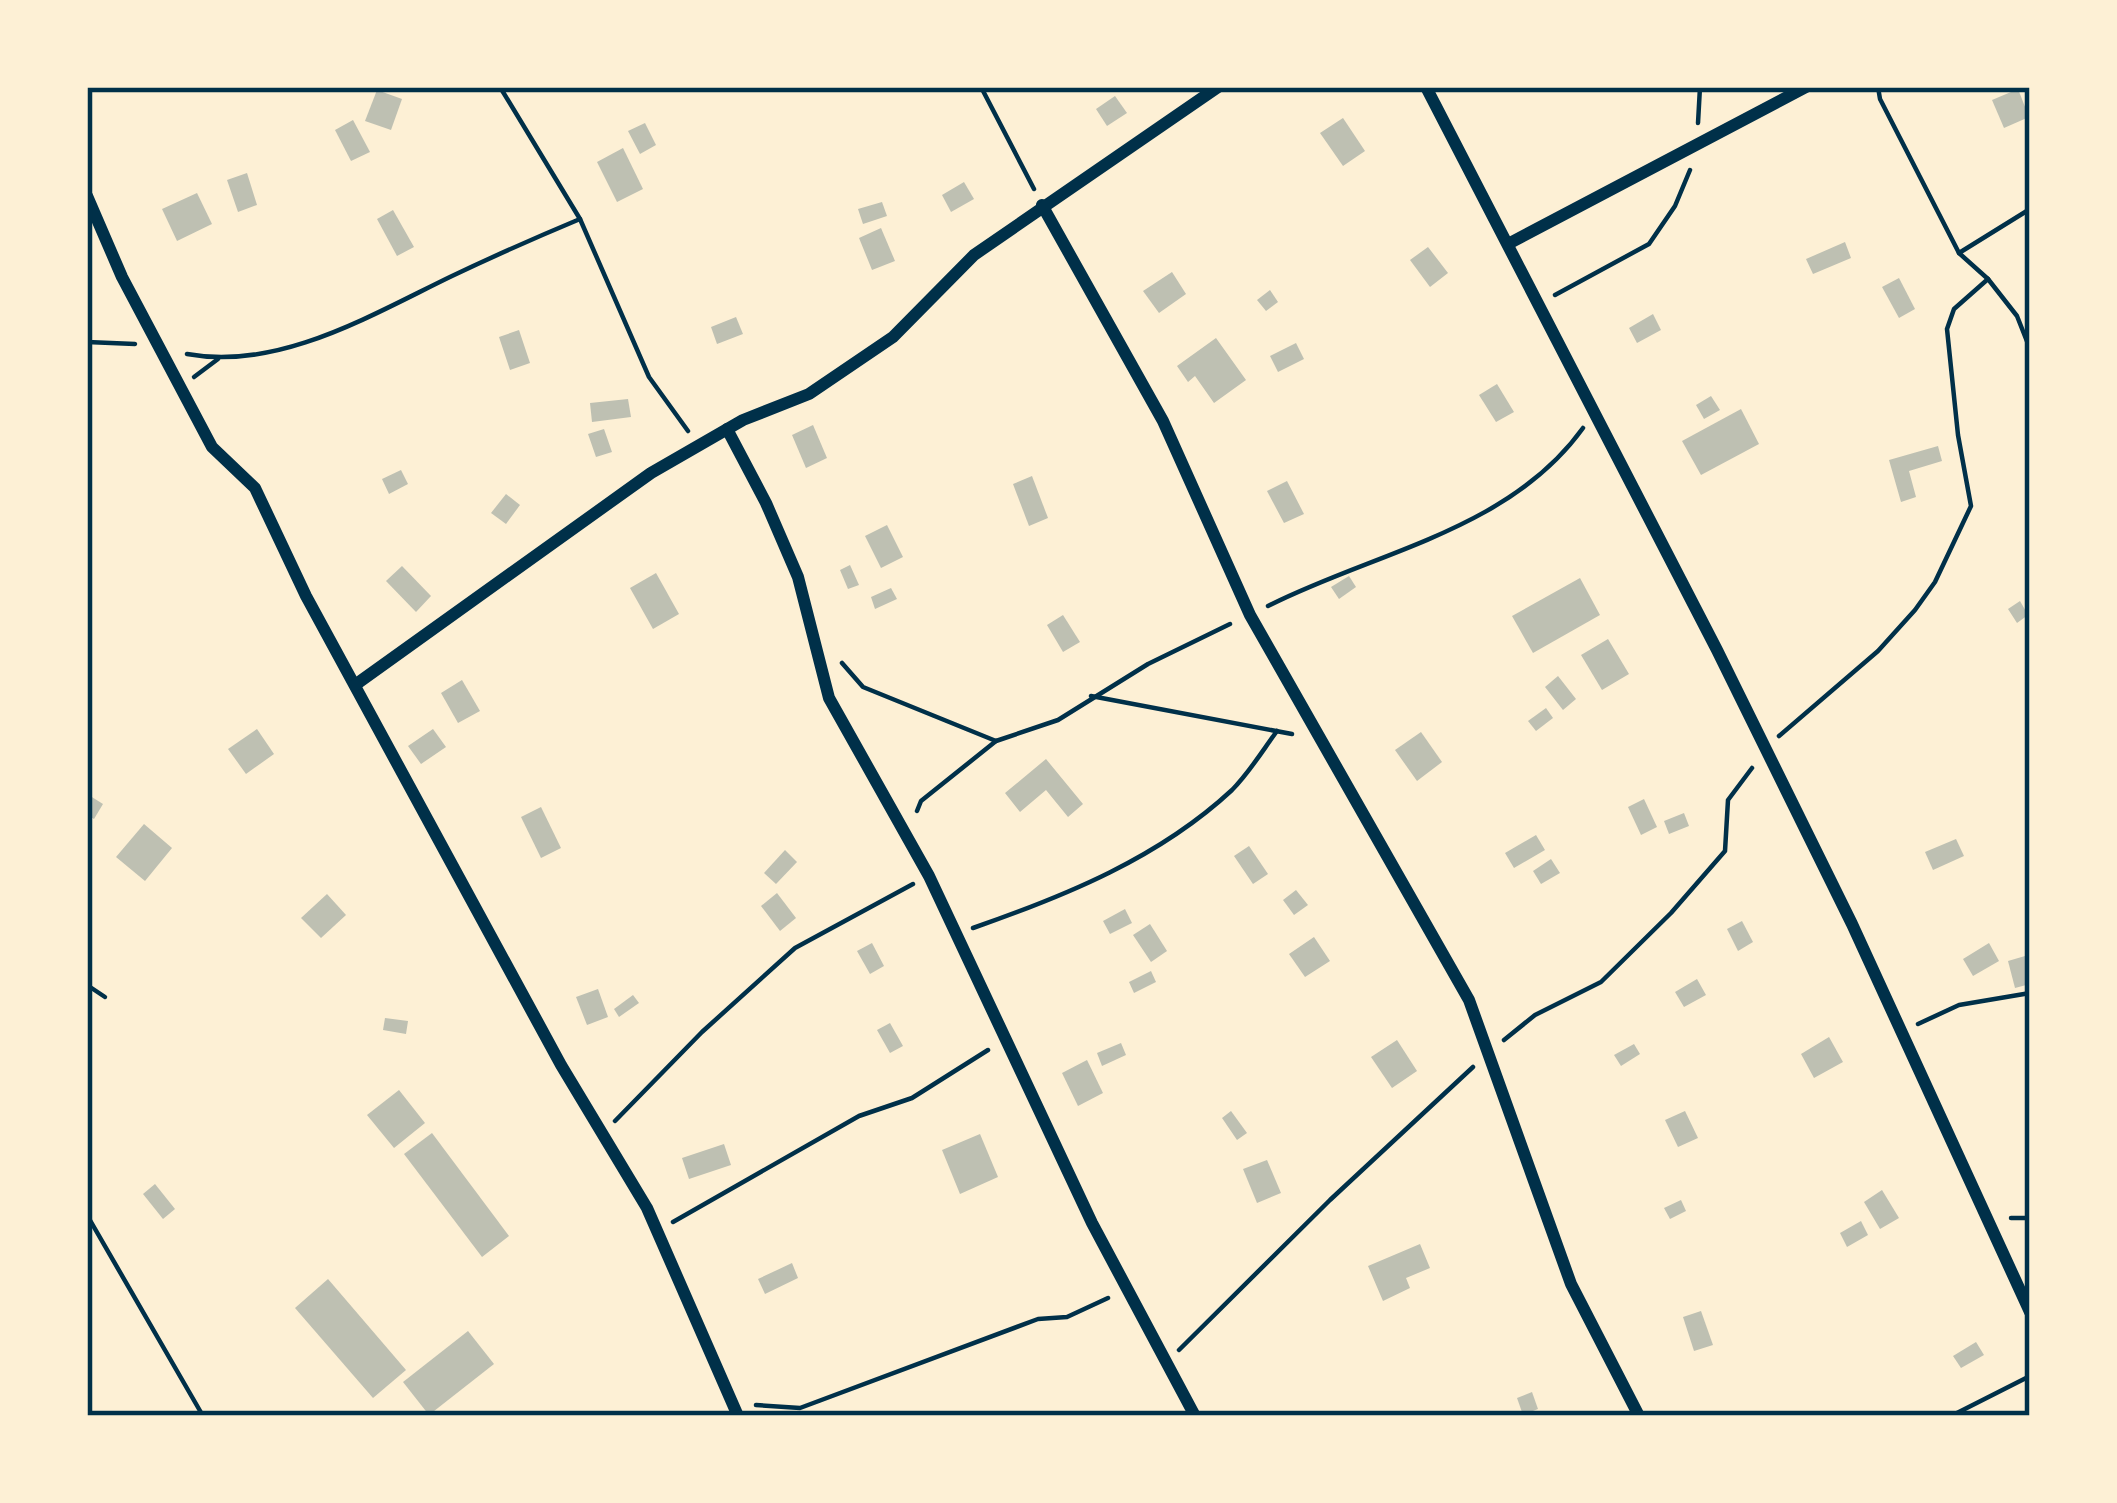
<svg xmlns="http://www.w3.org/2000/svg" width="2117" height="1503" viewBox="0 0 2117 1503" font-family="'Noto Sans',sans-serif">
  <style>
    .building { fill: #bec0b2 }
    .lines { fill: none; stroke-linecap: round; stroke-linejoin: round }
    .path { stroke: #003049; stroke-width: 4.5 }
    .minor { stroke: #003049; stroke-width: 12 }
    .neatline { fill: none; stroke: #003049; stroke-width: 4.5 }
  </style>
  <rect width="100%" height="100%" fill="#fdf0d5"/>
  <g class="building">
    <path d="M2018 89 2029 117 2004 128 1992 100Z"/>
    <path d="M377 90 402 99 391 130 365 121Z"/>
    <path d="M1115 96 1127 113 1107 126 1096 109Z"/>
    <path d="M1343 118 1365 151 1343 166 1320 133Z"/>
    <path d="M353 120 370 152 351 161 335 130Z"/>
    <path d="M645 123 656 145 640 154 628 131Z"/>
    <path d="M623 148 643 189 617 202 597 162Z"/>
    <path d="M247 173 257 205 238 212 227 180Z"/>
    <path d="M964 182 974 199 951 212 942 195Z"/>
    <path d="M197 193 212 224 177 241 162 209Z"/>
    <path d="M882 202 887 216 863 224 858 209Z"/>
    <path d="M393 210 414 247 397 256 377 219Z"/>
    <path d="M881 228 895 261 872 270 859 238Z"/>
    <path d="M1845 242 1851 258 1813 274 1806 259Z"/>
    <path d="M1428 247 1448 273 1430 287 1410 260Z"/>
    <path d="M1172 272 1186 294 1159 313 1143 291Z"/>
    <path d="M1899 278 1915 309 1899 318 1882 287Z"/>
    <path d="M1270 290 1278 302 1266 311 1257 300Z"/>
    <path d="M1653 314 1661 330 1637 343 1629 328Z"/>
    <path d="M736 317 743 334 717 344 711 327Z"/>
    <path d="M519 330 530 363 510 370 499 337Z"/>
    <path d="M1216 338 1246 380 1214 403 1195 376 1188 382 1177 366Z"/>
    <path d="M1296 343 1304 359 1278 372 1270 356Z"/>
    <path d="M1497 384 1514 412 1496 422 1479 395Z"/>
    <path d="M1711 396 1720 410 1704 419 1696 405Z"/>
    <path d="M628 399 631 417 592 422 590 403Z"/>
    <path d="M1741 409 1759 444 1701 475 1682 441Z"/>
    <path d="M813 425 827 458 806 468 792 435Z"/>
    <path d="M604 429 612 452 596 457 588 434Z"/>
    <path d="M1938 446 1942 461 1909 471 1916 497 1901 502 1889 460Z"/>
    <path d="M401 470 408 484 389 494 382 479Z"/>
    <path d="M1032 476 1048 518 1029 526 1013 484Z"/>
    <path d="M1287 481 1304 514 1284 523 1267 491Z"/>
    <path d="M506 494 520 505 506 524 491 513Z"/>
    <path d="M887 525 903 557 881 568 865 536Z"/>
    <path d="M850 565 859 585 848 589 840 570Z"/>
    <path d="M402 566 431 596 416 612 386 581Z"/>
    <path d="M656 573 679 614 653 629 630 588Z"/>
    <path d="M1349 576 1356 587 1339 599 1331 587Z"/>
    <path d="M1580 578 1600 615 1533 653 1512 616Z"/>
    <path d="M891 588 897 599 875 609 871 597Z"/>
    <path d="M2020 601 2028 615 2017 623 2008 609Z"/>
    <path d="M1063 615 1080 642 1063 652 1047 625Z"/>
    <path d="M1608 639 1629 674 1602 690 1581 655Z"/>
    <path d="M1558 676 1576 699 1563 710 1545 687Z"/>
    <path d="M462 680 480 711 458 723 441 693Z"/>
    <path d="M1546 708 1553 718 1536 731 1528 721Z"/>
    <path d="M257 729 274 754 246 774 228 749Z"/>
    <path d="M433 729 446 747 421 764 408 746Z"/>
    <path d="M1421 732 1442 762 1417 781 1395 750Z"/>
    <path d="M1046 759 1083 804 1068 817 1046 790 1020 812 1005 793Z"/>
    <path d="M87 794 103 804 94 819 87 815Z"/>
    <path d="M1644 799 1657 827 1641 835 1628 807Z"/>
    <path d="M541 807 561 848 541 858 521 817Z"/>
    <path d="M1684 813 1689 826 1669 834 1664 821Z"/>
    <path d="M144 824 172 848 145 881 116 857Z"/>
    <path d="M1536 835 1545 850 1514 868 1505 853Z"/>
    <path d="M1956 839 1964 856 1933 870 1925 852Z"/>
    <path d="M1249 846 1268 874 1253 884 1234 856Z"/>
    <path d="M785 850 797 862 776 884 764 873Z"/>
    <path d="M1551 859 1560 873 1541 884 1533 871Z"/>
    <path d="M1296 890 1308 905 1294 915 1283 900Z"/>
    <path d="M777 893 796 918 780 931 761 906Z"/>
    <path d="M327 894 346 915 321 938 301 918Z"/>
    <path d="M1125 909 1132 923 1110 934 1103 921Z"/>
    <path d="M1742 921 1753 942 1738 951 1727 929Z"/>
    <path d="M1150 924 1167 951 1151 962 1133 935Z"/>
    <path d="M1314 937 1330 961 1305 977 1289 954Z"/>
    <path d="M872 943 884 966 870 974 857 951Z"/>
    <path d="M1989 943 1999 961 1973 976 1963 959Z"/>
    <path d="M2025 956 2030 984 2015 988 2008 961Z"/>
    <path d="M1151 971 1156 982 1134 993 1129 982Z"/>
    <path d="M1697 979 1706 995 1684 1007 1675 992Z"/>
    <path d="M598 989 608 1017 587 1025 576 997Z"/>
    <path d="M633 995 639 1003 619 1017 614 1009Z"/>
    <path d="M385 1018 408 1021 406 1034 383 1030Z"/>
    <path d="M890 1023 903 1046 890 1053 877 1030Z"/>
    <path d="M1829 1037 1843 1062 1814 1078 1801 1054Z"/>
    <path d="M1397 1040 1417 1071 1392 1088 1371 1057Z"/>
    <path d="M1121 1043 1126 1055 1102 1066 1097 1053Z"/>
    <path d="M1634 1044 1640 1054 1621 1066 1614 1055Z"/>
    <path d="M1087 1060 1103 1093 1078 1106 1062 1073Z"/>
    <path d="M399 1090 425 1123 394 1148 367 1115Z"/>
    <path d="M1231 1111 1247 1133 1237 1140 1222 1118Z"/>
    <path d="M1685 1111 1698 1138 1678 1147 1665 1120Z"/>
    <path d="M432 1133 509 1236 482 1257 404 1154Z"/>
    <path d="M980 1134 998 1177 960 1194 942 1150Z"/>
    <path d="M724 1144 731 1165 689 1179 682 1158Z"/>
    <path d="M1267 1160 1281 1193 1257 1203 1243 1169Z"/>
    <path d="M155 1184 175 1209 163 1219 143 1194Z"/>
    <path d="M1882 1190 1899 1218 1880 1229 1864 1202Z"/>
    <path d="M1681 1200 1686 1211 1670 1219 1664 1208Z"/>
    <path d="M1861 1221 1868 1235 1847 1247 1840 1233Z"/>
    <path d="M1420 1244 1430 1268 1406 1278 1410 1288 1383 1301 1368 1266Z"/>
    <path d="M792 1263 798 1278 765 1294 758 1279Z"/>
    <path d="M328 1279 406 1370 373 1398 295 1308Z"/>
    <path d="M1701 1311 1713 1345 1694 1351 1683 1317Z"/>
    <path d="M468 1331 494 1364 429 1415 403 1382Z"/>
    <path d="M1976 1342 1984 1355 1961 1368 1953 1356Z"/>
    <path d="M1532 1392 1538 1409 1523 1415 1517 1398Z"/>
  </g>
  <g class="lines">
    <g class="path">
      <path d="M500 87 580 219 649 377 688 431"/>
      <path d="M981 87 1034 189"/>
      <path d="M1878 87 1880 99 1959 253 1988 279 2017 316 2030 349"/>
      <path d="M1698 123 1700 87"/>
      <path d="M1959 253 2030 209"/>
      <path d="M1555 295 1649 244 1675 206 1690 170"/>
      <path d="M87 342 135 344"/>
      <path d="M187 354C279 371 371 315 452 276 494 256 537 237 580 219"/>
      <path d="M194 377 218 359"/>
      <path d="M1268 606C1374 552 1509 531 1583 428"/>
      <path d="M842 663 863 687 996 741 1058 720 1148 664 1230 624"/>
      <path d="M1091 696 1292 734"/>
      <path d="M1779 736 1878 651 1915 610 1935 582 1971 506 1958 435 1947 329 1954 309 1988 279"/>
      <path d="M917 811 921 801 996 741"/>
      <path d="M973 928C1065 896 1159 858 1232 790 1249 773 1263 750 1277 731"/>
      <path d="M87 985 105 997"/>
      <path d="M1918 1024 1959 1005 2030 993"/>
      <path d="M1504 1040 1535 1015 1601 982 1671 913 1725 851 1728 800 1752 768"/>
      <path d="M615 1121 702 1032 795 948 913 884"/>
      <path d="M87 1215 203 1416"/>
      <path d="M2011 1218H2030"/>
      <path d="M673 1222 859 1116 912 1098 988 1050"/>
      <path d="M1179 1350 1330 1200 1473 1067"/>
      <path d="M756 1405 800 1408 1038 1319 1067 1317 1108 1298"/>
      <path d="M1951 1416 2030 1376"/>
    </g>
    <g class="minor">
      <path d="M1426 87 1717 650 1852 924 2030 1312"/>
      <path d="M87 196 122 277 212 447 255 488 306 596 561 1065 647 1208 738 1416"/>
      <path d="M1042 205 1163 421 1250 615 1469 1000 1571 1284 1639 1416"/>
      <path d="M1508 244 1806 87"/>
      <path d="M727 429 766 503 798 577 829 698 929 876 1092 1223 1195 1416"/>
      <path d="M355 685 651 473 743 420 809 394 893 337 974 255 1218 87"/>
    </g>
  </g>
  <rect width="2117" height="1503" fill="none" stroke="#fdf0d5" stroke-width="180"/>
  <rect x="90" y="90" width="1937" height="1323" class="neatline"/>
</svg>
